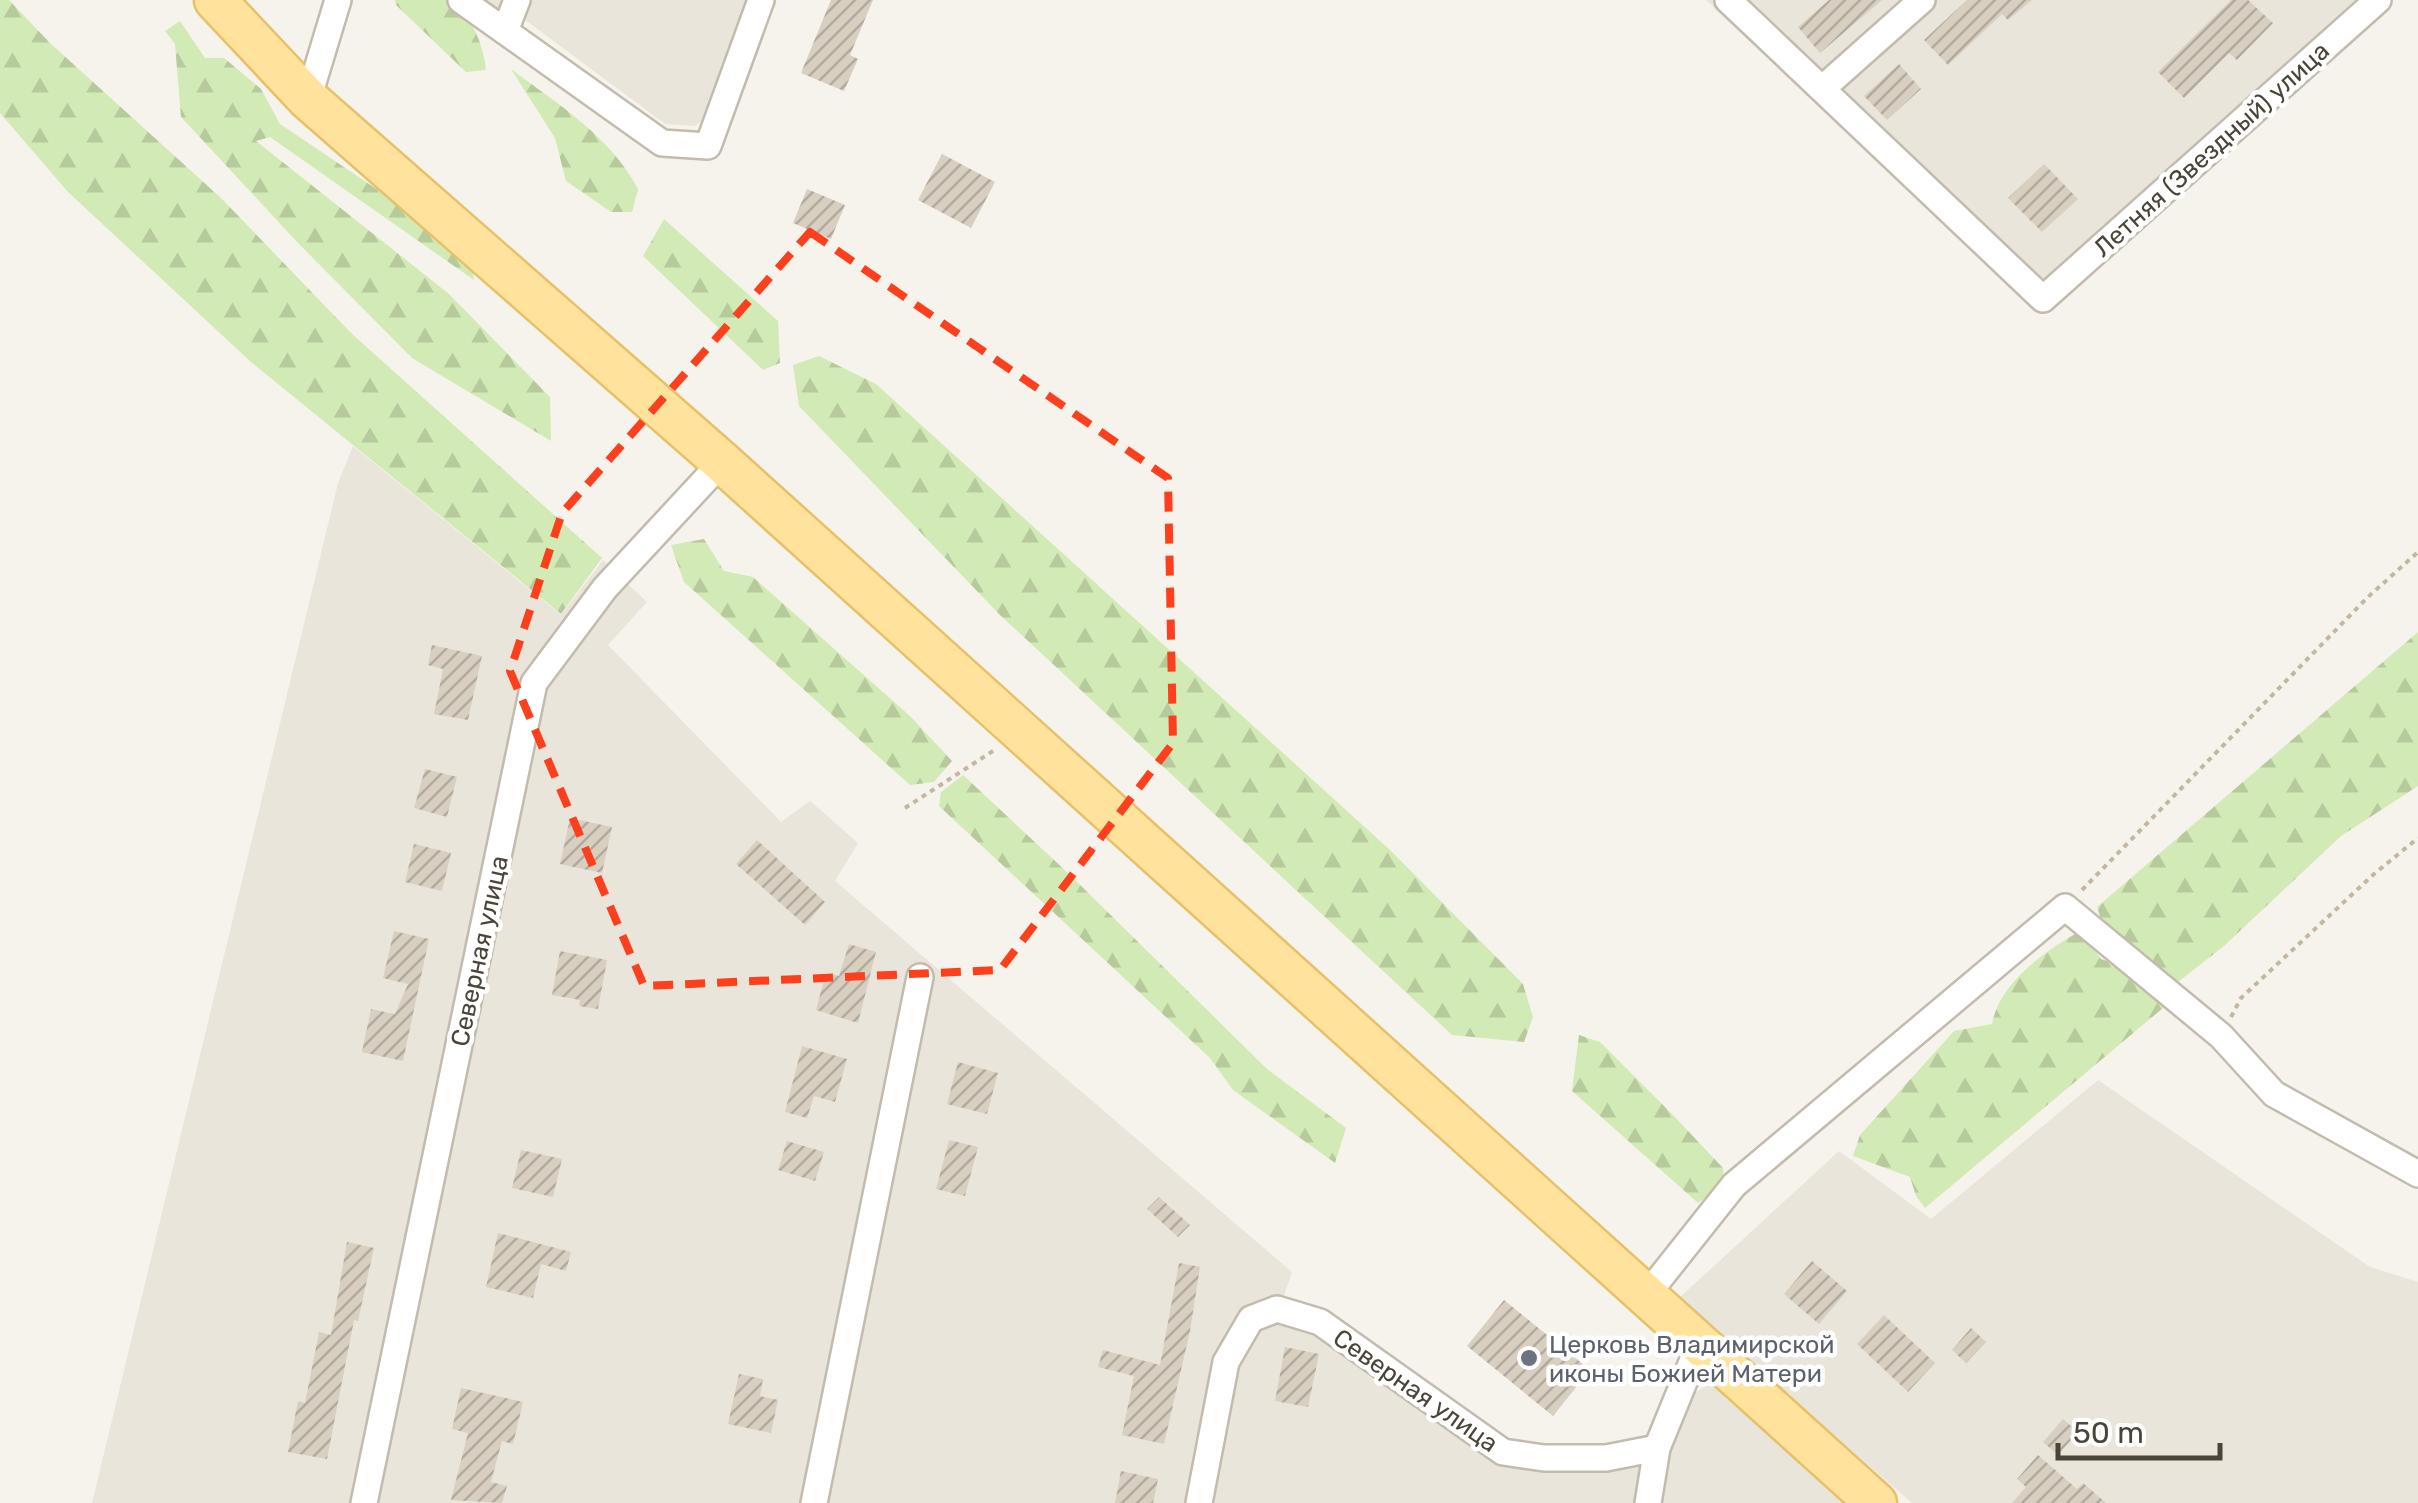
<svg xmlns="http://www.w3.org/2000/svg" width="2418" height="1503" viewBox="0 0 2418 1503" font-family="Rubik,sans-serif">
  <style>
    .residential { fill: #eae5da }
    .forest { fill: url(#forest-firs) }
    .building { fill: url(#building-hatch) }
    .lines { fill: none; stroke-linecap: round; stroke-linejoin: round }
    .street-casing { stroke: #c2bbae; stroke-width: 30 }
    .primary-casing { stroke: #e6c16a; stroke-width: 45 }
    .path { stroke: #c4b79f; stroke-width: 4; stroke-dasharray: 5 5; stroke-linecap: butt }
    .street { stroke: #fff; stroke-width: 25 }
    .primary { stroke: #ffe39c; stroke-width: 40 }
    .marked { fill: none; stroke: #fc3f1d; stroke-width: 8; stroke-dasharray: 20 12; stroke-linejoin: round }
    .worship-dot { fill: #6b7280; stroke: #fff; stroke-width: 4 }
    .labels { text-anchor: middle; stroke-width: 9; stroke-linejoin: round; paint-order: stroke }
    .street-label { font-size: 25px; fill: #4b4439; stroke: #fff }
    .worship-label { font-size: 25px; fill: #5b616d; stroke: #fff; text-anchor: start }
  </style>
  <defs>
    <pattern id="forest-firs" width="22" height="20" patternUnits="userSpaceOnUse" patternTransform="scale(2.5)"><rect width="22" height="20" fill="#d2eab5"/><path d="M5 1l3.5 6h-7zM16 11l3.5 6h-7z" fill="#b6ca9c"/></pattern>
    <pattern id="building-hatch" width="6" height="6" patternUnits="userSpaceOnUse" patternTransform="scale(2.5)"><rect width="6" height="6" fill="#d8cfc1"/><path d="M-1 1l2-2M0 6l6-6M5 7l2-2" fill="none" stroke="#b1aa9e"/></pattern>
  </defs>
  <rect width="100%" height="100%" fill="#f6f3ec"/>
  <g class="residential">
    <path d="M481 0H754L721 89 705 118 695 126 665 124 524 19 493 9Z"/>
    <path d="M1706 0H2389L2044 309Z"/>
    <path d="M353 446 561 615 603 560 647 602 608 645 781 822 810 801 858 843 835 881 1292 1272 1277 1316 1316 1326 1500 1457 1652 1455 1644 1503H92L338 483Z"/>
    <path d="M2098 1080 2370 1267 2418 1282V1503H1912L1678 1299 1839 1151 1931 1219Z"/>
    <path d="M1706 1385 1726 1388 1856 1503H1655L1663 1457 1687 1399Z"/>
  </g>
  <g class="forest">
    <path d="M0 0H9L50 43 221 198 352 334 602 558 561 614 251 362 68 192 0 113Z"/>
    <path d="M395 0C410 0 432 0 446 0 470 8 484 47 486 70L466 72 396 5Z"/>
    <path d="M180 21 205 58H224L261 89 280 124 470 252 474 280 270 137 256 141 449 294 550 397 551 441 412 358 298 243 181 117 175 44 165 31Z"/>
    <path d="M511 69C559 105 610 136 638 189L632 212H611L566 181 555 138Z"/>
    <path d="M664 219 778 321 780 363 763 370 643 256Z"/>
    <path d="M819 356 876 384 1389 849 1523 984 1533 1017 1524 1042 1452 1035 1000 615 799 406 793 365Z"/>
    <path d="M704 539 724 571 753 577 910 716 952 761 934 782 910 785 684 582 671 545Z"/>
    <path d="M2418 632V786L2341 836 2224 946 2169 989 2110 946 2097 907Z"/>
    <path d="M963 775 1069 874 1267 1069 1346 1128 1335 1163 1233 1090 1210 1058 939 806 941 792Z"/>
    <path d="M2080 931 2101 959 2141 972 2163 1008 1925 1208 1916 1196 1910 1177 1853 1156 1860 1135 1954 1031 1992 1024C1999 983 2045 951 2080 931Z"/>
    <path d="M1579 1035 1600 1042 1672 1114 1723 1168 1724 1186 1698 1203 1572 1091Z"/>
  </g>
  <g class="building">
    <path d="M831 0H873L850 55 858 59 844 91 801 73Z"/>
    <path d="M1829 0H1882L1820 53 1798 27Z"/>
    <path d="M1967 0H2032L2008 20 2002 14 1948 65 1924 40Z"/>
    <path d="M2231 0H2248L2273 23 2237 60 2229 53 2184 98 2158 72Z"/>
    <path d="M1899 64 1921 89 1887 120 1864 96Z"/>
    <path d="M942 154 995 182 971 228 918 200Z"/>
    <path d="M2044 164 2078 199 2042 232 2008 198Z"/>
    <path d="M807 189 845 205 831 239 793 223Z"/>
    <path d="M432 645 482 656 468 720 434 714 443 669 428 665Z"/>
    <path d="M425 769 457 777 447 817 414 808Z"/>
    <path d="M570 818 612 827 602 873 560 864Z"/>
    <path d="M757 840 825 902 805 925 736 864Z"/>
    <path d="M414 844 451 853 442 891 405 882Z"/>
    <path d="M394 931 429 939 403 1061 362 1052 371 1009 395 1014 408 984 383 978Z"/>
    <path d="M849 944 876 952 858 1023 816 1010 824 980 830 982 832 974 839 976Z"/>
    <path d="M560 951 607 960 598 1009 579 1006 580 1000 552 995Z"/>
    <path d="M802 1046 847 1059 835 1102 814 1096 807 1118 785 1112Z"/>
    <path d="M958 1062 998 1073 987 1114 947 1104Z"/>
    <path d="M949 1140 978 1147 965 1196 936 1189Z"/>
    <path d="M787 1141 824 1152 815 1181 778 1170Z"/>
    <path d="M521 1150 562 1159 553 1197 512 1188Z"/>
    <path d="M1159 1197 1190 1225 1178 1237 1147 1209Z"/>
    <path d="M498 1233 571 1252 566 1271 541 1264 533 1298 486 1287Z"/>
    <path d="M347 1242 374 1248 358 1321 354 1320 327 1459 288 1452 298 1401 305 1403 319 1332 331 1335Z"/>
    <path d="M1812 1261 1847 1291 1819 1324 1784 1294Z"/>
    <path d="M1179 1263 1200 1267 1190 1331 1164 1444 1122 1435 1134 1376 1098 1367 1103 1350 1160 1365Z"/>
    <path d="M1504 1300 1590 1370 1553 1416 1467 1346Z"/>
    <path d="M1884 1315 1935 1363 1908 1392 1857 1344Z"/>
    <path d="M1971 1328 1986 1342 1966 1363 1952 1350Z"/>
    <path d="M1285 1347 1319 1354 1308 1407 1275 1401Z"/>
    <path d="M739 1374 763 1379 760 1396 778 1400 771 1433 728 1424Z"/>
    <path d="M461 1388 523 1402 513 1444 502 1441 491 1482 507 1486 502 1503 451 1500 468 1433 452 1429Z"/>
    <path d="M2063 1419 2078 1432 2058 1455 2043 1442Z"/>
    <path d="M2038 1455 2077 1489 2083 1483 2106 1503H2012L2026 1487 2017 1479Z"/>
    <path d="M1121 1471 1158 1479 1153 1503H1115Z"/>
  </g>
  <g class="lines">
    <g class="street-casing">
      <g id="street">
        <path d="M461 0 662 143 708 146 761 0"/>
        <path d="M1728 0 2043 299 2378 0"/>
        <path d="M505 31 517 0"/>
        <path d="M1823 88 1922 0"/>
        <path d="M308 99 338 0"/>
        <path d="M1645 1297 1734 1185 2065 907 2221 1036 2274 1094 2418 1174"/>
        <path d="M364 1503 534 683 605 588 722 462"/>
        <path d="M814 1503 920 977"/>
        <path d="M1199 1503 1226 1362 1251 1319 1277 1309 1320 1322 1503 1452 1544 1458H1606L1657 1448"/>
        <path d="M1648 1503 1657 1448 1699 1345"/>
      </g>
    </g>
    <g class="primary-casing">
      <path id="primary" d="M215 0 308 99 722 462 1876 1503"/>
    </g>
    <g class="path">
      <path d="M905 808 996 749"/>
      <path d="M2082 890 2368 597 2418 552"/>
      <path d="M2231 1017 2241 998 2374 874 2418 838"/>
    </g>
    <use href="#street" class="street"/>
    <use href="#primary" class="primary"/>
  </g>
  <path class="marked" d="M810 232 1168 478 1173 743 1000 970 644 986 510 671 562 513Z"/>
  <circle class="worship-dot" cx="1529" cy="1358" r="10"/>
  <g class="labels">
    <g class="street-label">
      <text transform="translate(2211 149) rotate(-42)" y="9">Летняя (Звездный) улица</text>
      <text transform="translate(479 951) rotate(-78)" y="9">Северная улица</text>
      <text transform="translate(1416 1390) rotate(35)" y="9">Северная улица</text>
    </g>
    <g class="worship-label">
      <text x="1549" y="1353">Церковь Владимирской<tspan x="1549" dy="29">иконы Божией Матери</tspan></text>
    </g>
  </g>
  <path d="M2058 1443v15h162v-15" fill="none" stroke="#4b4439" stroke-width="5"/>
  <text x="2073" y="1443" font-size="30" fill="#4b4439" stroke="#ffffff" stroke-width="8" paint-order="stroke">50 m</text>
</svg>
